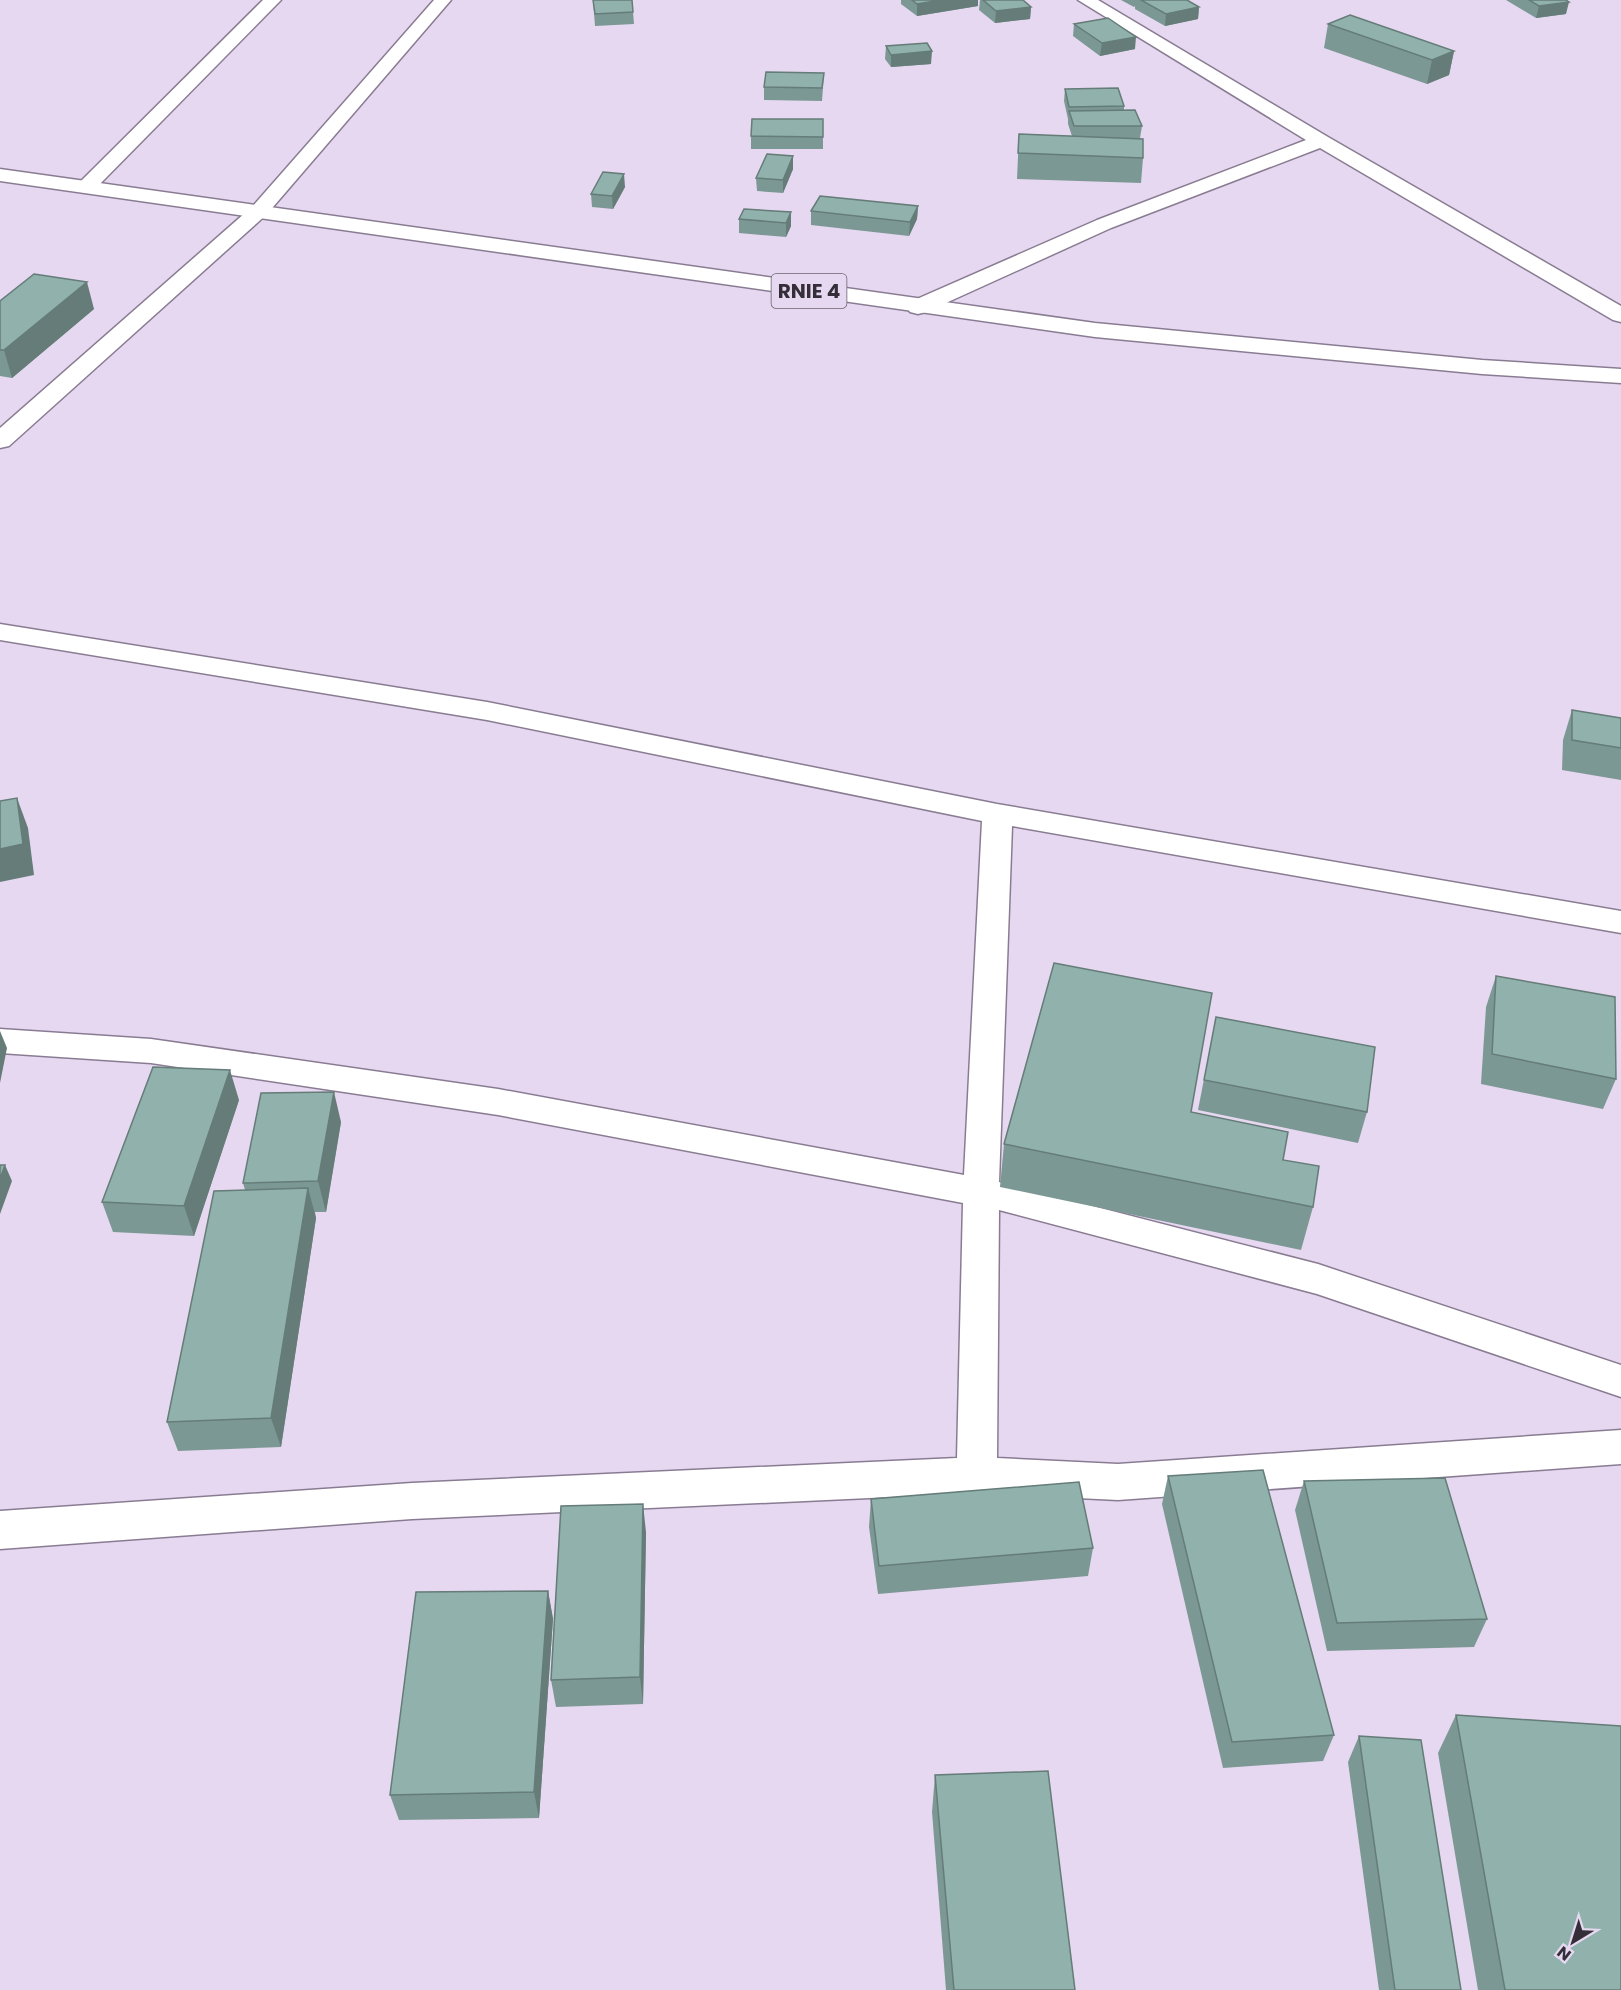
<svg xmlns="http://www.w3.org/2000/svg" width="1621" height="1990" viewBox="0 0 1621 1990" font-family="Poppins,sans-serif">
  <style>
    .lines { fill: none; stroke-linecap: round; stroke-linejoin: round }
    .minor-casing { stroke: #897c92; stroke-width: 3 }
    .primary-casing { stroke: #897c92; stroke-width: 3 }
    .minor { fill: #fff; fill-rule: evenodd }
    .primary { fill: #fff; fill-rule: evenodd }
    .wall { fill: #7c9894 }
    .shaded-wall { fill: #657c78 }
    .building { fill: #90b1ac; stroke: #657c78; stroke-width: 1.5 }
    .labels { text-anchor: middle; stroke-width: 4.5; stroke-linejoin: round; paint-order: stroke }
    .shield { fill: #e6d8f0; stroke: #69616f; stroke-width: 1.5 }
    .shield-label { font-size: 20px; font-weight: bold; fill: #342e38 }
  </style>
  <rect width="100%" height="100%" fill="#e6d8f0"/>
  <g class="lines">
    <g class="minor-casing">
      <g id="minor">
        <path d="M263 0H281L93 191H79L76 187 79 183Z"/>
        <path d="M434 0H451L267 214 9 446 0 448V428L253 206Z"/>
        <path d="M1078 0H1098L1328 137 1621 306V322L1613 320 1320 148 1111 228 926 312 918 314 910 312 907 307 910 302 1097 220 1306 140Z"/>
        <path d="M0 624 487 702 997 804 1621 911V933L1012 826 999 1182 1318 1264 1621 1365V1397L1317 1294 999 1210 997 1458 1118 1464 1621 1430V1464L1118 1500 977 1493 412 1519 0 1549V1511L412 1483 957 1458 963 1203 498 1115 151 1063 0 1053V1029L151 1039 498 1089 964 1175 982 821 487 720 0 640Z"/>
      </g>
    </g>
    <g class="primary-casing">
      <path id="primary" d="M0 169 1095 323 1482 360 1621 369V383L1482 374 1095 337 0 181Z"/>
    </g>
    <use href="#minor" class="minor"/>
    <use href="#primary" class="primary"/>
  </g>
  <g class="wall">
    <path d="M593 0 633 12 634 24 595 26Z"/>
    <path d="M901 0H978V6L917 16 901 4Z"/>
    <path d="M980 0H1023L1031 7 1030 19 995 23 979 10Z"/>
    <path d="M1121 0H1187L1199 7 1198 19 1165 26 1135 9V6L1134 7Z"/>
    <path d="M1506 0H1566V14L1536 18Z"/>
    <path d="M1074 24 1135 49 1100 56 1073 36Z"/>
    <path d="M1328 24 1454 51 1449 75 1427 84 1324 48Z"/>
    <path d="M886 46 931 64 891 67 885 59Z"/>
    <path d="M824 73 822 101 764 100V87Z"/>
    <path d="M1065 89 1124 106V110L1142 126 1140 138 1143 158 1141 183 1017 179 1019 134 1072 136 1068 124V119L1064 101Z"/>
    <path d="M823 119V149H751V136Z"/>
    <path d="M793 156V169L783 193 757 191 756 178Z"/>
    <path d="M625 187 613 209 592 207 591 194Z"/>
    <path d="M918 206 917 219 909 236 811 225V211Z"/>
    <path d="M791 212V226L786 237 739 233V219Z"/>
    <path d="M0 301 94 309 12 378 0 376Z"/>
    <path d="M1572 710 1621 718V780L1562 770 1563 740Z"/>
    <path d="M1496 976 1616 1079 1603 1109 1481 1084 1486 1007Z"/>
    <path d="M1216 1017 1367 1112 1358 1143 1198 1110Z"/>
    <path d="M239 1100 194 1236 113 1232 102 1202Z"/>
    <path d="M1191 1112 1283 1160 1313 1207 1301 1250 1000 1187 1004 1144Z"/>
    <path d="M341 1122 326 1212H315L316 1218 281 1447 178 1451 167 1422 245 1190 243 1183Z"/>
    <path d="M1168 1476 1334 1735 1323 1761 1223 1768 1162 1504Z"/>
    <path d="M1304 1481 1487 1619 1474 1647 1327 1651 1295 1510Z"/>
    <path d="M871 1499 1093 1548 1088 1576 878 1594 869 1527Z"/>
    <path d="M646 1532 643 1704 556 1707 551 1680Z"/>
    <path d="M548 1591 553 1619 539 1818 399 1820 390 1795Z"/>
    <path d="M1456 1715 1621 1990H1478L1438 1753Z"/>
    <path d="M1359 1736 1461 1990H1379L1348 1762Z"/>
    <path d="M935 1775 1075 1990H946L932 1812Z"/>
  </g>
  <g class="shaded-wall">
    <path d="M941 0H978V6L917 16V4Z"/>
    <path d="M1569 2 1566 14 1536 18 1539 6Z"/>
    <path d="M1031 7 1030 19 995 23 996 11Z"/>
    <path d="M1199 7 1198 19 1165 26 1166 14Z"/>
    <path d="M1136 37 1135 49 1100 56 1102 43Z"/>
    <path d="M932 51 931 64 891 67V55Z"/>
    <path d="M1454 51 1449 75 1427 84 1432 60Z"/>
    <path d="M793 156V169L783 193V180Z"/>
    <path d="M624 174 625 187 613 209 612 196Z"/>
    <path d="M918 206 917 219 909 236 910 222Z"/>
    <path d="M791 212V226L786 237V223Z"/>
    <path d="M87 282 94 309 12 378 4 350Z"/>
    <path d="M17 798 28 828 34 875 0 882V849Z"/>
    <path d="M0 1031 7 1048 0 1083Z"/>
    <path d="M230 1070 239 1100 194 1236 184 1206Z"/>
    <path d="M334 1092 341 1122 326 1212 318 1181Z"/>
    <path d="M5 1165 12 1181 0 1214V1179Z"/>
    <path d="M308 1188 316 1218 281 1447 271 1418Z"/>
    <path d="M643 1504 646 1532 643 1704 640 1677Z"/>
    <path d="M548 1591 553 1619 539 1818 534 1792Z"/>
  </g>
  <g class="building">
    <path d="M593 0H632L633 12 595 14Z"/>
    <path d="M912 0H941L917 4Z"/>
    <path d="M983 0H1023L1031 7 996 11Z"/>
    <path d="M1141 0H1187L1199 7 1166 14Z"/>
    <path d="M1529 0H1566L1569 2 1539 6Z"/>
    <path d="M1350 15 1454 51 1432 60 1328 24Z"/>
    <path d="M1108 18 1136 37 1102 43 1074 24Z"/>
    <path d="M927 43 932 51 891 55 886 46Z"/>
    <path d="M766 72 824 73 822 88 764 87Z"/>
    <path d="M1118 88 1124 106 1069 107 1065 89Z"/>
    <path d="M1135 110 1142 126H1074L1069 111Z"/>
    <path d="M752 119H823V137L751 136Z"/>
    <path d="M1019 134 1143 139V158L1018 153Z"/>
    <path d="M767 154 793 156 783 180 756 178Z"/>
    <path d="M603 172 624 174 612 196 591 194Z"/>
    <path d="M820 196 918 206 910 222 811 211Z"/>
    <path d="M744 209 791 212 786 223 739 219Z"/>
    <path d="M34 274 87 282 4 350H0V301Z"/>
    <path d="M1572 710 1621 718V748L1572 740Z"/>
    <path d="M17 798 23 844 0 849V801Z"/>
    <path d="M1054 963 1212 993 1191 1112 1288 1132 1283 1160 1319 1166 1313 1207 1004 1144Z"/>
    <path d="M1496 976 1615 997 1616 1079 1492 1054Z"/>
    <path d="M1216 1017 1375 1047 1367 1112 1204 1080Z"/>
    <path d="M153 1067 230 1070 184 1206 102 1202Z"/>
    <path d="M334 1092 318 1181 243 1183 261 1093Z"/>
    <path d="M0 1165H5L0 1179Z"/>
    <path d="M308 1188 271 1418 167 1422 214 1191Z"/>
    <path d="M1263 1470 1334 1735 1232 1742 1168 1476Z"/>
    <path d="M1445 1478 1487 1619 1337 1623 1304 1481Z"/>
    <path d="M1079 1482 1093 1548 879 1566 871 1499Z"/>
    <path d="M643 1504 640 1677 551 1680 561 1506Z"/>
    <path d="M548 1591 534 1792 390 1795 416 1592Z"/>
    <path d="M1456 1715 1621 1726V1990H1505Z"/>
    <path d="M1359 1736 1421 1740 1461 1990H1395Z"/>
    <path d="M1048 1771 1075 1990H954L935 1775Z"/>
  </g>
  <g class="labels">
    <rect class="shield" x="771.5" y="274" width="75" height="34" rx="4.5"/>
    <g class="shield-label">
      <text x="809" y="298">RNIE 4</text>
    </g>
  </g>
  <g transform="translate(1573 1942) rotate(218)" stroke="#e6d8f0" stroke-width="4.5" paint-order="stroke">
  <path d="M0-4.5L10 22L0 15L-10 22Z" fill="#342e38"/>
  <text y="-9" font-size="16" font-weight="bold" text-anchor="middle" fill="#342e38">N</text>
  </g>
</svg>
